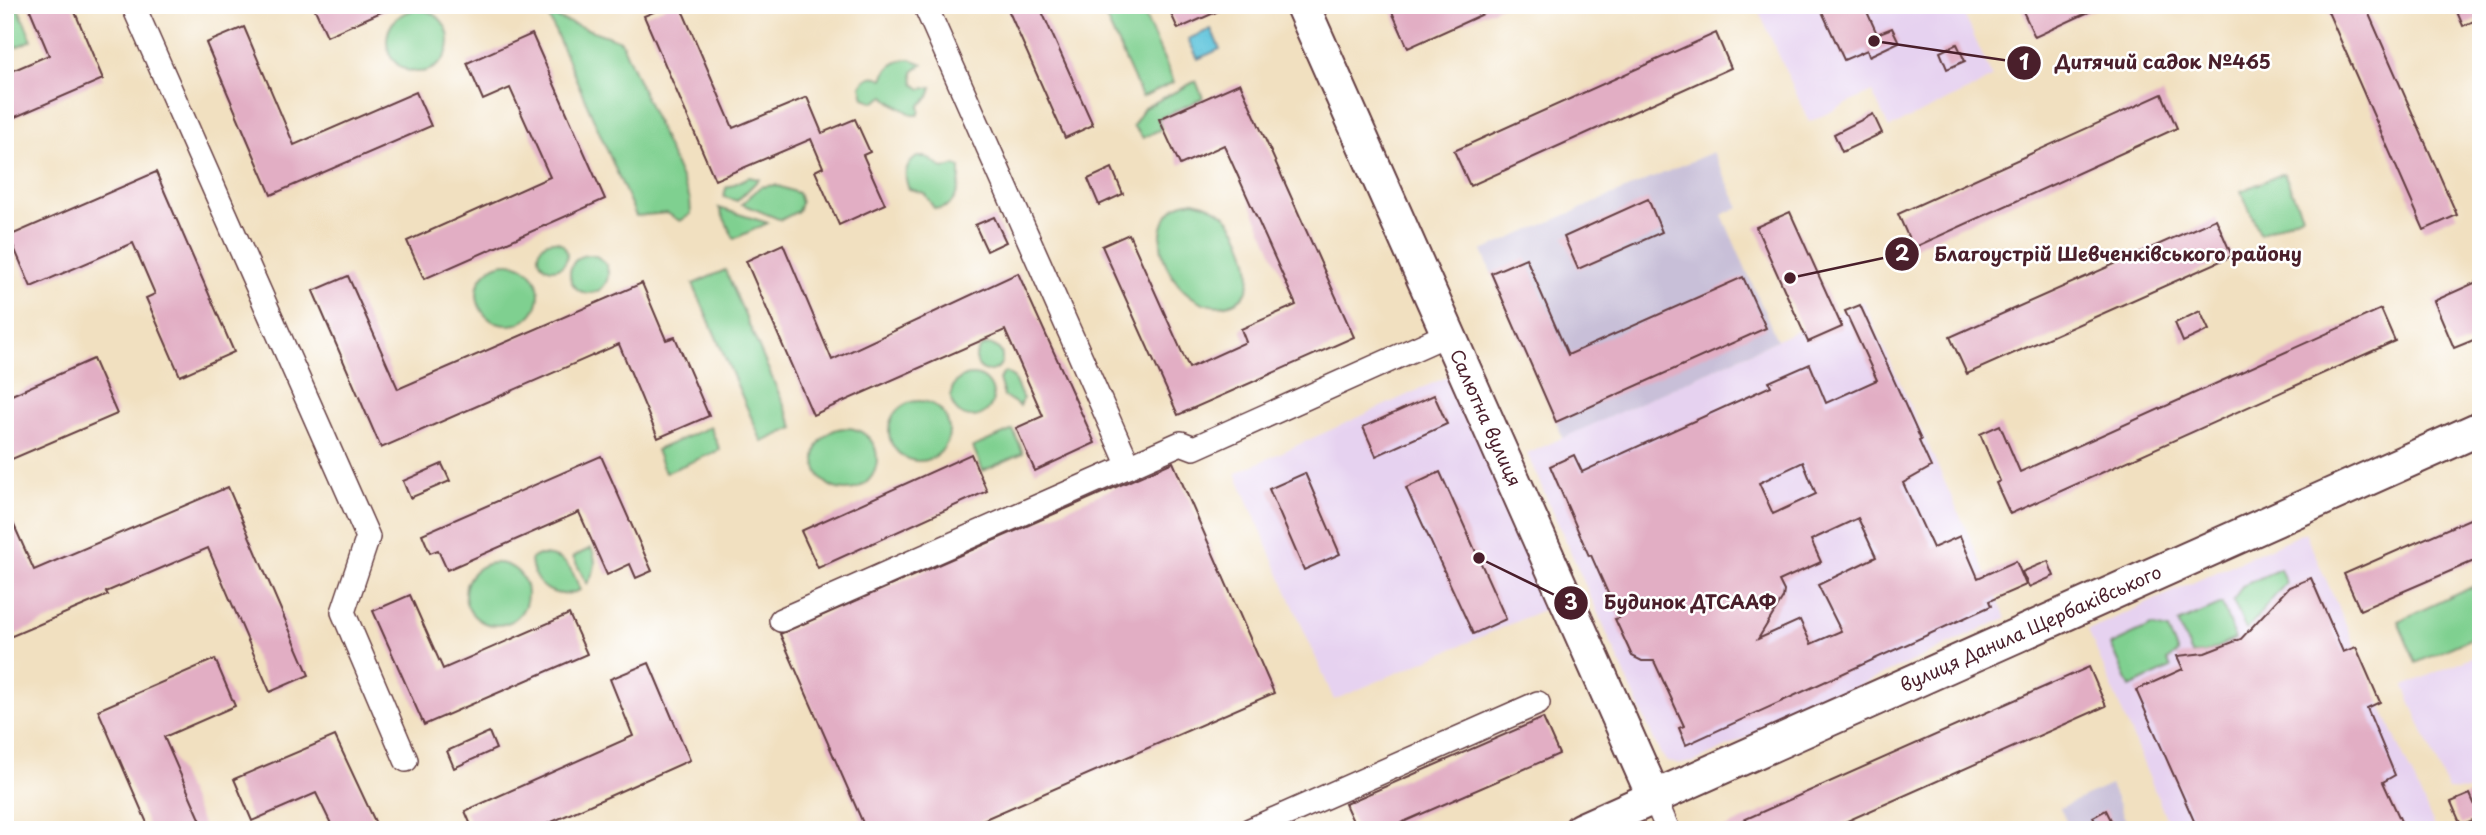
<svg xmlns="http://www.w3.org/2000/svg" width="2486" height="835" viewBox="0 0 2486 835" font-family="'Playpen Sans',sans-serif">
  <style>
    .built { fill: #e6d2f0 }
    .industrial { fill: #c8bfd8 }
    .green { fill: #7fd090; stroke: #64785e; stroke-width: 2 }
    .water { fill: #5ec4db; stroke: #547283; stroke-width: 2 }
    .building { fill: #e2aec4; fill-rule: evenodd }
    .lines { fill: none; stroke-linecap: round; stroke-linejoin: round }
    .street-casing { stroke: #633c41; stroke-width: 26 }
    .secondary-casing { stroke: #633c41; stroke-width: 37 }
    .street { stroke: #fff; stroke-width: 23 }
    .secondary { stroke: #fff; stroke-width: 33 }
    .labels { text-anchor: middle; stroke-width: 5; stroke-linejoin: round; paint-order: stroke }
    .street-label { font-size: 18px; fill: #4a1f2b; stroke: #fff }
    .leader { fill: none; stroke: #4a1f2b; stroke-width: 2.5 }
    .callout-dot { fill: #4a1f2b; stroke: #fff; stroke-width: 2.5 }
    .mark-label { font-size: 21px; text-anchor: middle; font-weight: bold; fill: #fff }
    .callout-label { font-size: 19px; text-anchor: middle; font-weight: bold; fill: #4a1f2b; stroke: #fff; stroke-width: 5; stroke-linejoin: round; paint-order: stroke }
  </style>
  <rect width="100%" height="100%" fill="#fff"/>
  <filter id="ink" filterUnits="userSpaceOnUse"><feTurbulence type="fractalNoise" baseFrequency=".0143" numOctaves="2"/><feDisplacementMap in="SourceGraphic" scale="14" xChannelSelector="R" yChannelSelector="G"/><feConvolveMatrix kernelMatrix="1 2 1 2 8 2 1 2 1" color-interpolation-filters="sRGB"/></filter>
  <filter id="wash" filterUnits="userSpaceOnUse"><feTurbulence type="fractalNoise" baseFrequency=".00686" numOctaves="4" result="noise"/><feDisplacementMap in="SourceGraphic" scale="28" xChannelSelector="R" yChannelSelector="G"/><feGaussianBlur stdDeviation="1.57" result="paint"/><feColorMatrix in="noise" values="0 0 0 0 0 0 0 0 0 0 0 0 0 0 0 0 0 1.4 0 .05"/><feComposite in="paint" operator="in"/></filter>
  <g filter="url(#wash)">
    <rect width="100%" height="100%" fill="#f1e0c0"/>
    <g class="built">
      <path d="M1756 5H1960L1992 77 1976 87 1889 128 1872 92 1809 122Z"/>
      <path d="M1863 301 2006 618 1694 762 1680 764 1667 762 1659 751 1527 454Z"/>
      <path d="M1453 374 1554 605 1334 700 1236 473Z"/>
      <path d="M2305 532 2436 830H2171L2088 630Z"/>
      <path d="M2481 653V808L2473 791 2448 790 2404 686Z"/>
    </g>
    <g class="industrial">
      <path d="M1713 152 1739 207 1722 215 1777 340 1563 438 1482 251Z"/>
      <path d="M2110 785 2130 830H2070L2060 808Z"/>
    </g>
    <g class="green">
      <path d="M5 5H17L32 40 5 52Z"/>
      <path d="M1100 5H1140L1174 82 1142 97Z"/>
      <circle cx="418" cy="41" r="31"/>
      <path d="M548 15 621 41 690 199 691 214 680 221 667 213 636 216Z"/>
      <path d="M910 59 923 64 913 72 914 84 921 89 932 87 929 97 919 106 920 111 918 115H912C904 108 894 106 885 96L875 102 864 98 861 86C866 77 874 74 883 79 887 66 896 60 910 59Z"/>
      <path d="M1196 81 1203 98 1158 119 1161 129 1143 138 1133 126 1144 108Z"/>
      <path d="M917 157H926L944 169 956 165 960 168C961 185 956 212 934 208L924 193 909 189C903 176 905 165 917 157Z"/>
      <path d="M2284 173 2302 215 2260 234 2241 191Z"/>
      <path d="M749 177 759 179 737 201 724 197 726 188Z"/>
      <path d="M775 185 798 193 801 203 798 211 781 220 742 204 760 187Z"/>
      <path d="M1194 201C1208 204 1221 210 1230 221 1245 239 1263 289 1235 302 1187 324 1136 242 1174 208 1179 203 1188 202 1194 201Z"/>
      <path d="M719 208 768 223 734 239Z"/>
      <circle cx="553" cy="255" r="14"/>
      <circle cx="589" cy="274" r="19"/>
      <circle cx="508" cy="294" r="31"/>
      <path d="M725 270 794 428 762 442 693 284Z"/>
      <circle cx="989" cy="358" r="13"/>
      <path d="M1005 372 1013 377 1023 399 1020 406 1004 396 999 379Z"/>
      <circle cx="972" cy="396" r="21"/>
      <circle cx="919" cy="431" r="30"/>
      <path d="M710 427 720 450 665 473 656 450Z"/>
      <circle cx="846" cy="459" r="31"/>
      <path d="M1013 430 1023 453 983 471 973 447Z"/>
      <path d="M591 548C598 561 595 572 587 584L573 557Z"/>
      <path d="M539 555C565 555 572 567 580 590 555 601 533 587 531 559Z"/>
      <circle cx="496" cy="594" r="31"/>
      <path d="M2280 569 2286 583 2246 630 2233 601 2242 586Z"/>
      <path d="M2476 585 2481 596V634L2416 663 2398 621Z"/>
      <path d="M2222 604 2235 639 2205 653 2192 654 2178 623Z"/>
      <path d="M2151 626 2168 630 2178 653 2167 660 2171 668 2130 687 2111 645Z"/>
    </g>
    <path class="water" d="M1211 29 1220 49 1198 59 1188 39Z"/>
    <g id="blocks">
      <g class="building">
        <path d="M28 5H72L103 79 13 118 5 100V74L49 55Z"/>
        <path d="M313 5H397L327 36Z"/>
        <path d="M670 5H680L733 128 807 97 822 133 855 119 870 152 863 155 885 204 839 225 815 171 823 167 811 139 715 180 644 16Z"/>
        <path d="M1006 5H1039L1093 125 1065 138Z"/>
        <path d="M1167 5H1232L1178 29Z"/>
        <path d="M1389 5H1503L1408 48Z"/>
        <path d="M1819 5H1864L1877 34 1892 28 1899 42 1869 56 1867 50 1844 60Z"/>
        <path d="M2020 5H2104L2035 37Z"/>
        <path d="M2325 5H2365L2457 215 2424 230Z"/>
        <path d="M2454 5H2481V18L2463 26Z"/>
        <path d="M244 27 294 145 416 92 431 126 271 195 206 43Z"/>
        <path d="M1716 33 1731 68 1470 186 1454 151Z"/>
        <path d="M532 34 605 199 424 279 407 241 550 177 510 88 483 100 467 63Z"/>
        <path d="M1957 44 1965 61 1947 69 1940 52Z"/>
        <path d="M1240 83 1354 337 1178 415 1102 246 1129 234 1189 368 1246 342 1241 329 1296 305 1224 145 1180 165 1159 119Z"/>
        <path d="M2162 94 2177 128 1913 248 1898 214Z"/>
        <path d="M1873 114 1882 133 1842 152 1834 134Z"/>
        <path d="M1112 168 1123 194 1099 205 1088 179Z"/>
        <path d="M156 172 234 352 180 376 146 298 155 294 133 243 31 287 9 236Z"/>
        <path d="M1648 199 1662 232 1578 269 1564 237Z"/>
        <path d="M1790 212 1842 327 1808 342 1756 227Z"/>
        <path d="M994 217 1006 242 987 251 975 225Z"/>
        <path d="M2216 219 2232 256 1967 374 1950 337Z"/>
        <path d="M783 244 832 360 1018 273 1095 443 1035 471 1016 428 1043 416 1005 330 813 415 746 261Z"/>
        <path d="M1526 258 1568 355 1743 277 1766 328 1556 422 1491 273Z"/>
        <path d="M348 276 398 389 642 283 666 340 675 337 709 416 658 438 619 344 381 448 313 291Z"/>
        <path d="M2481 280V337L2454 348 2434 301Z"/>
        <path d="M1860 305 1921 440 1919 441 1931 467 1903 483 1933 548 1960 536 1978 578 2016 561 2026 585 1989 601 1991 606 1686 745 1679 728 1684 726 1654 661H1642L1632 656 1615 619 1619 618 1591 555 1589 556 1550 466 1574 455 1582 472 1771 386 1769 382 1810 364 1826 403 1877 380 1845 311ZM1803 462 1816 494 1773 514 1759 483ZM1858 518 1876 557 1818 585 1841 631 1811 644 1800 620 1758 639 1783 598 1784 591 1779 581 1821 562 1811 540Z"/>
        <path d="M2381 309 2395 341 2010 514 1996 483 2000 481 1980 434 2000 425 2020 472Z"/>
        <path d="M2200 311 2209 330 2183 342 2175 323Z"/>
        <path d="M93 359 117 414 5 462V398Z"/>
        <path d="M1434 395 1447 424 1376 456 1363 427Z"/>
        <path d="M971 454 987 491 818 568 801 531Z"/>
        <path d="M601 456 652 571 636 578 630 564 607 575 579 512 447 570 438 550 430 553 422 534Z"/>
        <path d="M1173 462 1274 693 960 830H866L780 634Z"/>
        <path d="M442 464 450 481 410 498 403 481Z"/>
        <path d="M1440 472 1506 619 1473 634 1406 488Z"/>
        <path d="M1305 473 1340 554 1304 570 1269 489Z"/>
        <path d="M228 487 309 675 270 692 208 548 106 592 108 595 5 639V505L34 570Z"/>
        <path d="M2481 514V558L2360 610 2344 574Z"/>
        <path d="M2048 561 2054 576 2029 587 2022 572Z"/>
        <path d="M2311 578 2343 652 2356 647 2380 702 2367 708 2395 775 2383 782 2405 830H2198L2136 690 2183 669 2177 656 2205 653 2241 639 2289 587Z"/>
        <path d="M410 595 443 669 569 614 587 654 424 725 373 611Z"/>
        <path d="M215 659 235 706 164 737 205 830H150L98 710Z"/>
        <path d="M649 663 690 760 534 830H473L465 811 633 736 610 679Z"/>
        <path d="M2089 667 2106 706 1827 830H1721Z"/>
        <path d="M1543 718 1559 754 1385 830H1357L1345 804Z"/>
        <path d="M489 732 496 749 454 768 447 751Z"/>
        <path d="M335 736 379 830H334L316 793 252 821 234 779Z"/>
        <path d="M2470 794 2480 817 2461 825 2451 802Z"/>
        <path d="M2106 810 2116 830H2099L2093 817Z"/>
      </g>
    </g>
  </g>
  <g filter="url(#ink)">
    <use href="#blocks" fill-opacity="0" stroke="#633c41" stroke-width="2"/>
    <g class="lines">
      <g class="street-casing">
        <g id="street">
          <path d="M133 5 368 537 343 612 406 760"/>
          <path d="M925 5 1129 466"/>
          <path d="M781 620 1181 443 1194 448 1448 334"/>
          <path d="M1654 797 1668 830"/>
          <path d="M1250 830 1538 703"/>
        </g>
      </g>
      <g class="secondary-casing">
        <g id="secondary">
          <path d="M1302 5 1654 797"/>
          <path d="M1581 830 2481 428"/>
        </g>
      </g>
      <use href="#street" class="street"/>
      <use href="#secondary" class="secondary"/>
    </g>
  </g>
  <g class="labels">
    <g class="street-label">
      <text transform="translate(1485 418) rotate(66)" y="6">Салютна вулиця</text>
      <text transform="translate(2031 629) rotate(-24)" y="6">вулиця Данила Щербаківського</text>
    </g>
  </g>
  <path class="leader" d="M1874 41L2024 63M1790 278L1902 254M1479 558L1571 603"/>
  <g class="callout-dot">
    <circle cx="1874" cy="41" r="7"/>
    <circle cx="1790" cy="278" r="7"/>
    <circle cx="1479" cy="558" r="7"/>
    <circle cx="2024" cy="63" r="18"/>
    <circle cx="1902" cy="254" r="18"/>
    <circle cx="1571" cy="603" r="18"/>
  </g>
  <g class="mark-label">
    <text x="2024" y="70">1</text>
    <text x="1902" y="261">2</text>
    <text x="1571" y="610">3</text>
  </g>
  <g class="callout-label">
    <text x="2163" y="69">Дитячий садок №465</text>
    <text x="2118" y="261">Благоустрій Шевченківського району</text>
    <text x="1690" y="609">Будинок ДТСААФ</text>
  </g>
  <rect width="2486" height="835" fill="none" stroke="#fff" stroke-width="28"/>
</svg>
